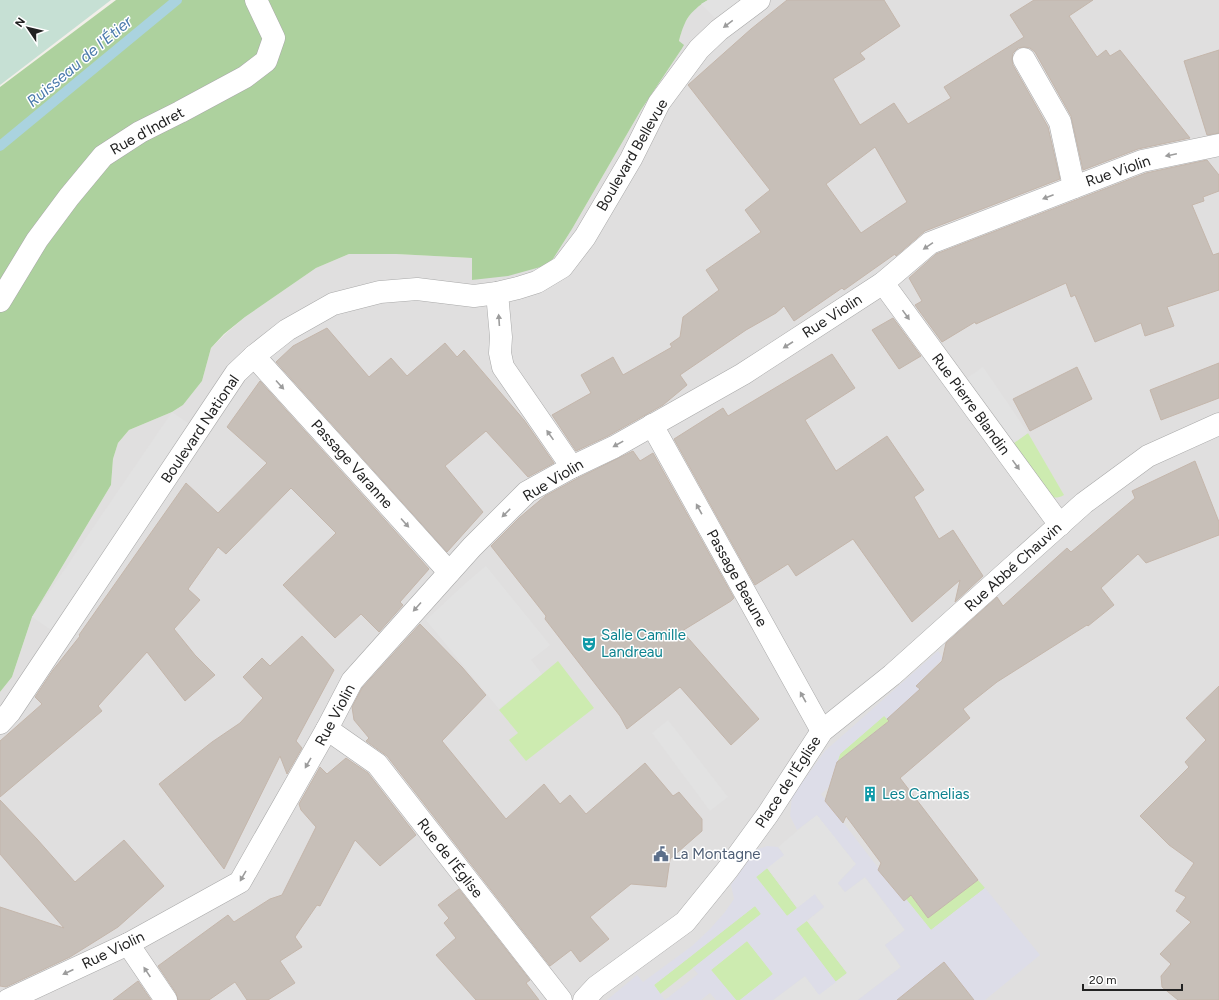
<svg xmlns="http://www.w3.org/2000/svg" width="1219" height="1000" viewBox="0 0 1219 1000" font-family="Figtree,sans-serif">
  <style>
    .residential { fill: #e0dfdf }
    .grass { fill: #cdebb0 }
    .forest { fill: #add19e }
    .wetland { fill: #c6e0d4 }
    .parking { fill: #e2e2e2 }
    .plaza { fill: #dddde8 }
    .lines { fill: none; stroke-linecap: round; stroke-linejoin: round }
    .stream { stroke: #aad3df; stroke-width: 10 }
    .building { fill: #c7bfb8; stroke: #c4b6ab; fill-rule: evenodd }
    .minor-casing { stroke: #a9a9a9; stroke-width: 23 }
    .minor { stroke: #fff; stroke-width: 22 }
    .oneway { fill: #9c9c9c }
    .labels { text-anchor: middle; stroke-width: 3; stroke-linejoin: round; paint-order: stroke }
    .street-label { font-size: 15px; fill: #222; stroke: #fff }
    .culture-label { font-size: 15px; fill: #0d838f; stroke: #fff; text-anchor: start }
    .service-label { font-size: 15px; fill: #4e5e75; stroke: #fff; text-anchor: start }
    .water-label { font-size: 16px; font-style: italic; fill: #4a7aab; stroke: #fff }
  </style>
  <rect width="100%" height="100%" fill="#f2efe9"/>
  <path class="residential" d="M708 0H1219V1000H0V692L12 677 32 617 111 485 113 459 118 443 129 430 172 412 183 405 202 381 211 348 225 334 245 317 316 268 349 254H396L472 258V280L553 259 572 229 641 110 681 50 679 41 683 26 692 11Z"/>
  <g class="grass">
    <path d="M1028 433 1064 495C1059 498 1055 498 1050 497L1008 447Z"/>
    <path d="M558 661 594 708 526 761 509 740 518 733 499 710Z"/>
    <path d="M885 715 891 723 882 726 837 762 840 754Z"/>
    <path d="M767 868 797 908 787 916 756 877Z"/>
    <path d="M978 880 985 888 931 930 906 899 911 895 928 918Z"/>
    <path d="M755 906 761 914 660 994 654 985Z"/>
    <path d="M807 921 847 973 836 982 796 929Z"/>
    <path d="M747 941 773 974 740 1000H736L711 970Z"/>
  </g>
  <path class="forest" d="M116 0H708C689 12 685 19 679 41L684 45 681 50 641 110 572 229 553 259 544 266 508 276 472 280V258L396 254H349L316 268 245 317 224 334 211 348 202 381 183 405 172 412 129 430 118 443 113 459 111 485 32 617 12 677 0 692V87Z"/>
  <path class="wetland" d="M0 0H111L0 85Z"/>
  <g class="parking">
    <path d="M708 0H742L715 18 701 4Z"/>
    <path d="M983 367 1028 433 1008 447 963 381Z"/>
    <path d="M172 412 191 425 51 630 32 617Z"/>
    <path d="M486 566 550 645 531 660 542 674 499 709 426 620 467 582Z"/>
    <path d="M668 720 728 797 710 811 652 733Z"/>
    <path d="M817 814 856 864 838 883 845 892 865 877 905 930 885 945 901 967 858 1000H773L805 976 819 994 847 973 807 921 824 907 815 895 797 908 767 868 782 852 778 847Z"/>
  </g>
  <g class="plaza">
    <path d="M938 651 943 658 916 686 920 689 887 719 884 716 840 754 830 786 821 794 904 901 906 899 931 930 985 888 1040 955 985 1000H974L944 962 897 1000H858L901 967 885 945 905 930 865 877 845 892 838 883 856 864 817 815 797 830 790 816 792 796 825 751Z"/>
    <path d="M767 846 778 847 784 855 756 877 787 916 815 894 817 898 824 907 796 929 836 982 819 995 805 976 773 1000H740L773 974 747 941 711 970 736 1000H716L710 993 701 1000H665L698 974 693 968 761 914 755 906 654 985 665 1000H607L637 975 643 982 692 946 710 929 725 912 734 899 731 885 752 855 758 849Z"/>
  </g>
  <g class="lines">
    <path class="stream" d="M0 146 177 0"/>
  </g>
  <g class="building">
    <path d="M787 0H884L900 26 860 53 865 59 833 79 860 125 894 103 908 124 951 98 944 87 1024 37 1010 15 1034 0H1093L1069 16 1097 57 1106 50 1110 56 1120 50 1190 138 1138 149 1083 170 1071 116 1035 52 1030 48 1024 47 1018 48 1013 53 1012 59 1013 65 1048 127 1060 179 925 231 896 256 895 254 844 290 842 288 794 321 784 306 776 313 746 330 680 375 687 385 663 405 608 436 576 451 552 415 591 393 581 375 613 357 623 375 672 347 670 344 680 337 683 317 719 290 706 270 761 232 745 210 770 190 688 85 751 29ZM875 147 907 202 861 233 826 184Z"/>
    <path d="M1219 50V133L1207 135 1184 61Z"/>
    <path d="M1207 160 1219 175V191L1203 197 1204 201 1192 205 1213 255 1219 253V290L1167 307 1174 326 1145 336 1141 323 1095 342 1075 295 1071 297 1066 283 976 324 975 322 942 342 915 305 922 301 909 278 936 254 1146 173Z"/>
    <path d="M893 318 921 356 899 369 872 330Z"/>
    <path d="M327 328 369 377 391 358 407 376 445 343 457 357 464 350 524 420 554 463 528 477 486 431 445 466 483 512 447 552 276 362 293 346Z"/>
    <path d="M832 354 855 388 805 420 836 471 887 436 924 490 914 497 939 539 953 530 983 576 955 602 960 580 912 622 853 539 796 576 788 564 755 585 674 439 723 408 728 416Z"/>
    <path d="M1219 363V398L1161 420 1150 390Z"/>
    <path d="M1077 367 1092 399 1030 431 1013 399Z"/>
    <path d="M260 381 429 569 400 602 403 605 379 632 361 614 335 638 283 585 336 533 291 488 226 554 218 547 188 589 200 600 174 629 195 655 215 675 185 701 147 652 98 706 102 711 0 797V741L42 704 35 697 53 670 80 636 79 635 186 483 218 513 267 463 227 427Z"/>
    <path d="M633 451 640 461 653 453 734 598 731 601 682 631 759 719 731 745 680 687 627 729 620 716 545 619 546 616 491 546 519 518 545 496 578 478Z"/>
    <path d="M1195 461 1219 522V535L1146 563 1138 554 1101 588 1114 605 1088 626 1087 625 997 682 963 709 970 718 900 778 978 880 928 918 911 895 904 901 878 870 881 863 846 816 843 823 825 801 837 762 889 721 887 719 920 689 916 686 942 661 946 643 997 597 1003 606 1067 548 1071 552 1135 498 1132 491Z"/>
    <path d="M420 624 462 667 486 695 442 741 506 819 544 784 560 804 570 795 586 814 645 763 673 796 679 792 702 819V831L670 859 666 887 631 884 590 917 609 939 580 962 571 950 550 966 387 756 366 741 369 738 354 720 352 707 362 688Z"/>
    <path d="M302 636 334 670 296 741 302 748 287 774 280 756 224 869 159 784 212 742 240 723 263 698 243 677 262 658 270 666Z"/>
    <path d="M1219 686V1000H1178L1162 987 1161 976 1171 964 1160 954 1191 922 1176 911 1186 897 1175 891 1194 863 1169 845 1140 816 1189 767 1185 762 1206 740 1186 718Z"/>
    <path d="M346 758 368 773 416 835 380 866 355 840 320 906 317 905 295 937 302 947 280 961 295 983 268 1000H247L235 982 209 1000H178L176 993 158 966 228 915 234 922 270 899 282 895 316 827 301 810 299 804 320 767 327 774Z"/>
    <path d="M0 800 37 839 75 882 124 840 164 886 118 927 70 957 6 987 0 986V907L64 928 0 854Z"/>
    <path d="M459 889 530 980 526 983 539 1000H476L436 955 456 938 444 923 449 918 438 905Z"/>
    <path d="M944 962 974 1000H897Z"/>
    <path d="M138 981 151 1000H113Z"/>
  </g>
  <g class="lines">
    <g class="minor-casing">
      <g id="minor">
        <path d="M1024 59 1060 122 1074 187"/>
        <path d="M883 283 1060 525"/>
        <path d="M497 293 501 337 500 353 503 367 572 467"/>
        <path d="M0 301 37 240 69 197 103 156 140 132 180 112 245 77 266 61 274 38 256 0"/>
        <path d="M254 356 449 572"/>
        <path d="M652 425 822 731"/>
        <path d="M0 723 10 712 236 373 254 356 287 330 333 304 380 292 417 289 474 296 497 293 518 288 537 282 562 267 585 237 631 159 659 103 699 49 719 30 759 0"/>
        <path d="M327 729 377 764 561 1000"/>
        <path d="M128 944 166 1000"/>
        <path d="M8 1000 128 944 240 882 327 729 352 681 472 547 527 492 572 467 614 447 743 374 883 283 930 243 1142 161 1219 145"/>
        <path d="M584 1000 596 987 685 922 728 869 768 814 822 731 892 675 1084 503 1148 456 1219 424"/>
      </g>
    </g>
    <use href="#minor" class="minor"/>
  </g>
  <defs><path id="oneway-solid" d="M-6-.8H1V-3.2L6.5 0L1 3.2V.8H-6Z"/></defs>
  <g class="oneway">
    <use href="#oneway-solid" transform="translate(728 24) rotate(143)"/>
    <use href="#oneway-solid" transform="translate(1171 155) rotate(168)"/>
    <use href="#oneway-solid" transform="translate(1048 197) rotate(159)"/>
    <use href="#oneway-solid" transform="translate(928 246) rotate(146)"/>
    <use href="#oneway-solid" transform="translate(906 315) rotate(54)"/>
    <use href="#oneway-solid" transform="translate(499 320) rotate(-94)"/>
    <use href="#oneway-solid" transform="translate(788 345) rotate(147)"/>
    <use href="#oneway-solid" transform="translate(280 385) rotate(48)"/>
    <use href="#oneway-solid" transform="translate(550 435) rotate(-125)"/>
    <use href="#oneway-solid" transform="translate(618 444) rotate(151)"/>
    <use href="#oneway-solid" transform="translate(1016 465) rotate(54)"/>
    <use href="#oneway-solid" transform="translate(699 509) rotate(-119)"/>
    <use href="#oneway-solid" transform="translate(506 513) rotate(135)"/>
    <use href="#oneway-solid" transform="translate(405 523) rotate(48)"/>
    <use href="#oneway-solid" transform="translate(417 607) rotate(132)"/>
    <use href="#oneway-solid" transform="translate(803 697) rotate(-119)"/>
    <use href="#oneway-solid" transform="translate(308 763) rotate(120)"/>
    <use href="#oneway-solid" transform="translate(243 876) rotate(120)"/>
    <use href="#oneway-solid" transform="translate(68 972) rotate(155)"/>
    <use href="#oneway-solid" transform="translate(147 972) rotate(-124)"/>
  </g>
  <defs>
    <g id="theatre-bare" transform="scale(1.2)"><path d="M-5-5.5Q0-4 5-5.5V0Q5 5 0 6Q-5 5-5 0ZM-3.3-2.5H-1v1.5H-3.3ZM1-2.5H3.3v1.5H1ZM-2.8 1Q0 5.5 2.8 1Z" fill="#0f9aa8" stroke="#fff" stroke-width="2.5" paint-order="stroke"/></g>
    <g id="building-bare" transform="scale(1.2)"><path d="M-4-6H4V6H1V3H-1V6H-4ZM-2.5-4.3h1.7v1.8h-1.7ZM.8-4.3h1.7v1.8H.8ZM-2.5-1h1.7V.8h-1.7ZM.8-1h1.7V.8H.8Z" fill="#0f9aa8" stroke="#fff" stroke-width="2.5" paint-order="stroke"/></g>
    <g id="civic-bare" transform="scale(1.2)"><path d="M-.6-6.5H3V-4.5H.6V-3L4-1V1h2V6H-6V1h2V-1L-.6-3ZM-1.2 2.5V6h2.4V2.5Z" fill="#5c6f8a" stroke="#fff" stroke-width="2.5" paint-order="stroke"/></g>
  </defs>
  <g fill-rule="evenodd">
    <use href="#theatre-bare" x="589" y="644"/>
    <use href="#building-bare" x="870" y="794"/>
    <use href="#civic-bare" x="661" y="854"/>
  </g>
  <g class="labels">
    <g class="street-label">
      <text transform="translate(147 131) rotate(-29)" y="5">Rue d'Indret</text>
      <text transform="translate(632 155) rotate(-60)" y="5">Boulevard Bellevue</text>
      <text transform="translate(1118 171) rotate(-19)" y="5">Rue Violin</text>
      <text transform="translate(832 316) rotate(-33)" y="5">Rue Violin</text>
      <text transform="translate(971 404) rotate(54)" y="5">Rue Pierre Blandin</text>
      <text transform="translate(200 429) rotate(-56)" y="5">Boulevard National</text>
      <text transform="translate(352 464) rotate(48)" y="5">Passage Varanne</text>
      <text transform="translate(553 480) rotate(-31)" y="5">Rue Violin</text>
      <text transform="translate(1013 567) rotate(-42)" y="5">Rue Abbé Chauvin</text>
      <text transform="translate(737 578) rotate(61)" y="5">Passage Beaune</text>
      <text transform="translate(335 715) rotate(-62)" y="5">Rue Violin</text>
      <text transform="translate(788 782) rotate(-57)" y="5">Place de l'Église</text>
      <text transform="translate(450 858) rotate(52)" y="5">Rue de l'Église</text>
      <text transform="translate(113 950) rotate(-26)" y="5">Rue Violin</text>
    </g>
    <g class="culture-label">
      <text x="601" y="640">Salle Camille<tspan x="601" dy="17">Landreau</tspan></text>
      <text x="882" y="799">Les Camelias</text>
    </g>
    <g class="service-label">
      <text x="673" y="859">La Montagne</text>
    </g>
    <g class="water-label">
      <text transform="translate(79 61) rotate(-40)" y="6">Ruisseau de l'Étier</text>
    </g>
  </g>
  <g transform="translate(28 28) rotate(305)" stroke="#ffffff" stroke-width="3" paint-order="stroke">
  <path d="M0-3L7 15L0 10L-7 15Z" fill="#222222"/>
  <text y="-6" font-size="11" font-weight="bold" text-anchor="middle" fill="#222222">N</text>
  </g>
  <path d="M1083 984v6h99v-6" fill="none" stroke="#222222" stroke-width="2"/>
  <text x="1089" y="984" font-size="12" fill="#222222" stroke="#ffffff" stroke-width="3" paint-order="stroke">20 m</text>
</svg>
